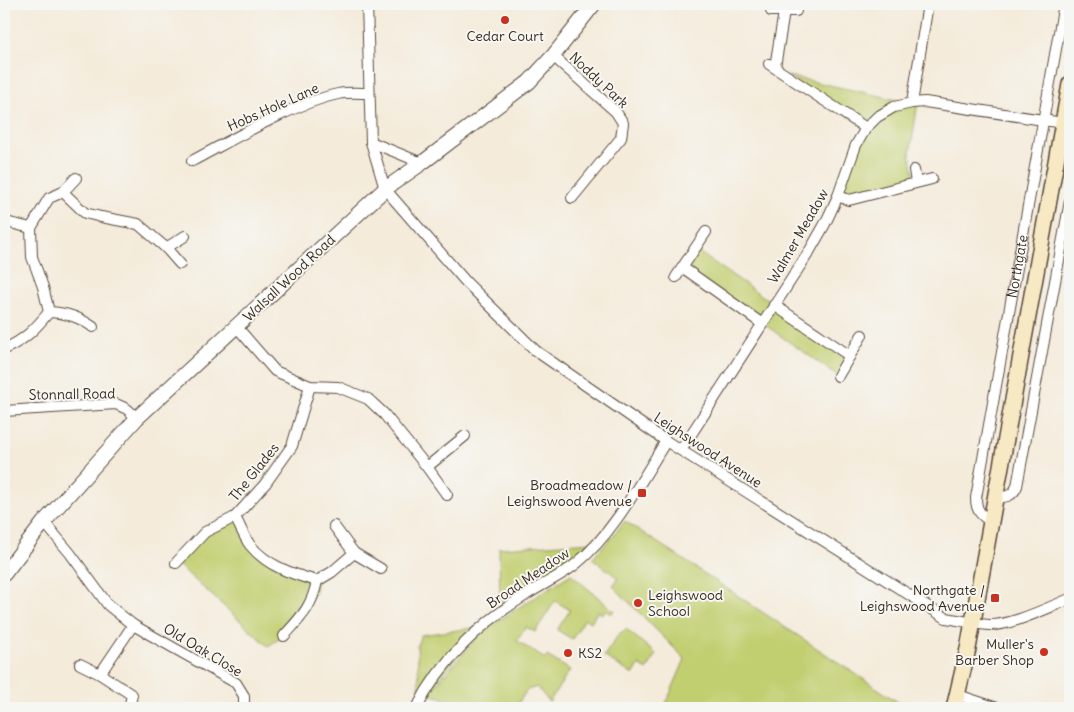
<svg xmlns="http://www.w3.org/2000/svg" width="1074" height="712" viewBox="0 0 1074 712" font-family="Delius,sans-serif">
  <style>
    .green { fill: #c2cf71; stroke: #7e7c48 }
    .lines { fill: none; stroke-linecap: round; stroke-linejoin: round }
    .minor-casing { stroke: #57473a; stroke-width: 12 }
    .tertiary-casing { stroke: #57473a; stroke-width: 16 }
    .secondary-casing { stroke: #57473a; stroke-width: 18 }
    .minor { stroke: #fff; stroke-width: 10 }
    .tertiary { stroke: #fff; stroke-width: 14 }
    .secondary { stroke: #f7e9c3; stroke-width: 15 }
    .poi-dot { fill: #c8321e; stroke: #f6f6f2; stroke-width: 2 }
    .labels { text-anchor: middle; stroke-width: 4; stroke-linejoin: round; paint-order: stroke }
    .poi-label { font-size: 14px; fill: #3b2a1e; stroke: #f6f6f2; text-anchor: end }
    .street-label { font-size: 14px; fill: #3b2a1e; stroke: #f6f6f2 }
  </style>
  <rect width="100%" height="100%" fill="#f6f6f2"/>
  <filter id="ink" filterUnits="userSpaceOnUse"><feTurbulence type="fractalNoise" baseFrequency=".02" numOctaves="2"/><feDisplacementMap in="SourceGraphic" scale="10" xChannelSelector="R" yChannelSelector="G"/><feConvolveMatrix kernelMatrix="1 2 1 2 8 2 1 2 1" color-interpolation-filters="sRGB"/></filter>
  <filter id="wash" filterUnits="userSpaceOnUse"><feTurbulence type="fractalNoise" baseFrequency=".0096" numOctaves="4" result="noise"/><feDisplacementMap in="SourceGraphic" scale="20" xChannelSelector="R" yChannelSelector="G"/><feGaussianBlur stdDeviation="1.12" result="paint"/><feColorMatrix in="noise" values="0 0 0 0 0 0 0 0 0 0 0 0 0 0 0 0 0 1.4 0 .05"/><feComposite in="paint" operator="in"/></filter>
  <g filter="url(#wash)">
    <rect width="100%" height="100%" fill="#f4ebda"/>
    <g class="green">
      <path d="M788 76 912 103 918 102 910 154 916 182 849 200 838 196 866 128Z"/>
      <path d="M694 249 850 356 838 376 682 267Z"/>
      <path d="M235 517 270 563 317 581 315 593 284 636 268 646 176 563 205 532Z"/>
      <path d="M625 521 907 708H664L685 659 613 586 618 578 592 558 610 539Z"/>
      <path d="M593 542 576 560 500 609 499 548Z"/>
      <path d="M571 574 614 611 611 614 605 610 602 614 598 611 591 622 585 619 572 639 557 630 570 610 555 601 535 632 526 627 517 641 545 659 547 656 570 670 549 702 537 687 527 690 515 708H476L429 694 482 631Z"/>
      <path d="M480 627 417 708H397L420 702 417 646 421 635Z"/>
      <path d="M626 629 656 654 647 670 639 665 633 675 604 656 619 634Z"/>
    </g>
  </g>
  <g filter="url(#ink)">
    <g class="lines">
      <g class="minor-casing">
        <g id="minor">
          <path d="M367 4 371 142 385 189 466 282 536 351 666 441 946 618C960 620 975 624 989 625 1011 626 1049 607 1070 599"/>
          <path d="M771 11H796"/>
          <path d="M553 56 616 112 623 123 621 138 572 198"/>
          <path d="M769 64 866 128"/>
          <path d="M775 67 784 12"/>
          <path d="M912 103 928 4"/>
          <path d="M371 142 422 163"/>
          <path d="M192 161C234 139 292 104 338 94 348 92 359 93 369 93"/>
          <path d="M914 170 916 182"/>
          <path d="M63 192 85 213 101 217 138 224 166 248 180 264"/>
          <path d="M838 196 849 200 932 179"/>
          <path d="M4 225 10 223 31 228"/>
          <path d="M166 248 185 236"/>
          <path d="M682 267 761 323"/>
          <path d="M676 277 706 232"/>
          <path d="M774 305 850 356"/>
          <path d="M49 312C67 313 79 317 93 327"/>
          <path d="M236 326 275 371 310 386 338 387 368 399 384 414 427 467 447 495"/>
          <path d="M4 349C25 340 35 329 49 312L43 287 32 257 31 228 49 198 63 192 76 178"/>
          <path d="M838 376 862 335"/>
          <path d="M4 411 116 404 127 409 137 418"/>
          <path d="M681 450 809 252 825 224 838 196 856 145 866 128 877 117 894 107 912 103 925 102 1063 123"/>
          <path d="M427 467 465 436"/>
          <path d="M995 497C1006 498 1013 496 1017 486L1070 201"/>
          <path d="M235 517C240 526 244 537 250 545 267 566 292 574 317 581L332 572 354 553"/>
          <path d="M44 522 70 553 108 605 133 625 236 683 244 696V708"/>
          <path id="s1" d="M991 522C981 515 976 511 976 498L1064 4"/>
          <path d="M334 526 354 553 381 569"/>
          <path d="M176 563 205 532 235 517 265 484 292 446 310 386"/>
          <path d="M284 636C301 617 312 607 317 581"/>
          <path d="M80 664 100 674 132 695 129 708"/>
          <path d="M100 674 133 625"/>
          <path d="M958 695 997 708"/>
          <path d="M417 708C440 661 482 622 526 595 542 584 562 576 577 563 613 534 641 481 666 441"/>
        </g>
      </g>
      <g class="tertiary-casing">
        <path id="tertiary" d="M4 574 44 522 137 418 385 189 422 163 529 82 553 56 594 4"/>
      </g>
      <g class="secondary-casing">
        <path id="secondary" d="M954 708 968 649 1070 84"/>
      </g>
      <use href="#minor" class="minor"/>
      <use href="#tertiary" class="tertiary"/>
      <use href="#secondary" class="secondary"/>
    </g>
  </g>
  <g class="poi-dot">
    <circle cx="505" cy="20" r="5"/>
    <rect x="637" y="488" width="10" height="10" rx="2.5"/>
    <rect x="990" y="593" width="10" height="10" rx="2.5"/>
    <circle cx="638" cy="603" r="5"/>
    <circle cx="1044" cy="652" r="5"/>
    <circle cx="568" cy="653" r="5"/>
  </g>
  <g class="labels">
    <g class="poi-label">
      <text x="505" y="41" text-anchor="middle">Cedar Court</text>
      <text x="632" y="490">Broadmeadow /<tspan x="632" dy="16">Leighswood Avenue</tspan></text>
      <text x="985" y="595">Northgate /<tspan x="985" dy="16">Leighswood Avenue</tspan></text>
      <text x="648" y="600" text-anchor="start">Leighswood<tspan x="648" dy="16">School</tspan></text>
      <text x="1034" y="649">Muller's<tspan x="1034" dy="16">Barber Shop</tspan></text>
      <text x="578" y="658" text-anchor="start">KS2</text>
    </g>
    <g class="street-label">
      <text transform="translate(599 80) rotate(43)" y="5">Noddy Park</text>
      <text transform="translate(273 107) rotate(-24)" y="5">Hobs Hole Lane</text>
      <text transform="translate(798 236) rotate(-60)" y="5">Walmer Meadow</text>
      <text dy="5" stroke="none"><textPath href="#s1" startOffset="265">Northgate</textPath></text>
      <text transform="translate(289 278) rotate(-43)" y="5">Walsall Wood Road</text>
      <text transform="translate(72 394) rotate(-1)" y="5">Stonnall Road</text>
      <text transform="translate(708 450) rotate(33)" y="5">Leighswood Avenue</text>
      <text transform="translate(254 472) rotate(-51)" y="5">The Glades</text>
      <text transform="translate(528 578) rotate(-34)" y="5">Broad Meadow</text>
      <text transform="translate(203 650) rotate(31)" y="5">Old Oak Close</text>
    </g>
  </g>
  <rect width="1074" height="712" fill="none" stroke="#f6f6f2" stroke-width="20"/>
</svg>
